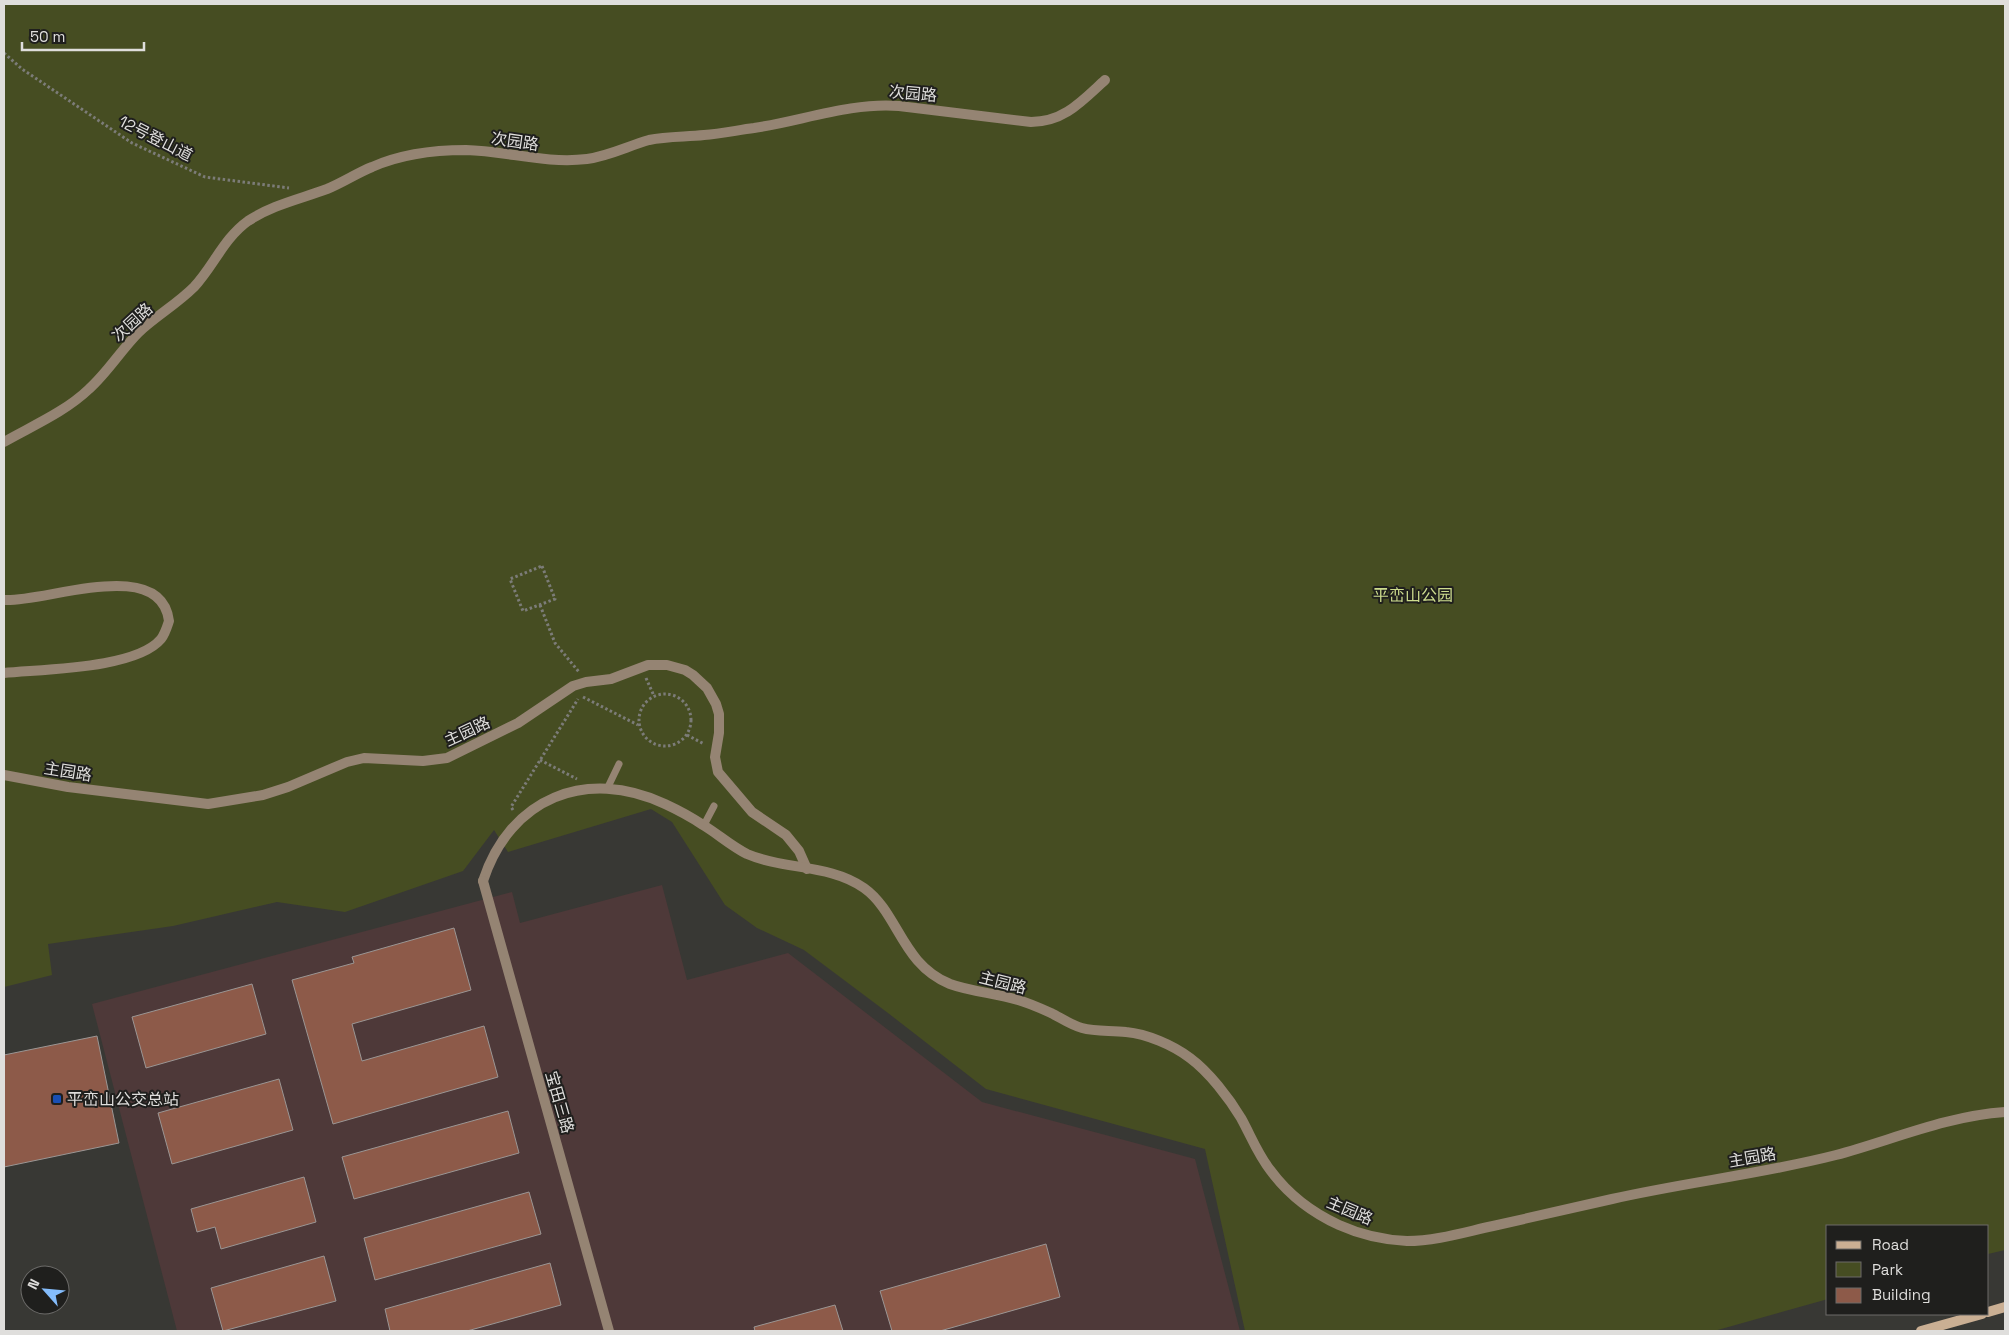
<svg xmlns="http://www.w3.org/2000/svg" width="2009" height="1335" viewBox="0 0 2009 1335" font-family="'Space Grotesk','Noto Sans SC',sans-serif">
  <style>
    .industrial { fill: #4e3939 }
    .green { fill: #464d22 }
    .building { fill: #8d5a49; stroke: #9b9694 }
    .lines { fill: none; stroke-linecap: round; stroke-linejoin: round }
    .path { stroke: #7c7c78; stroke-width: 3; stroke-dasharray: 2.5 2.5; stroke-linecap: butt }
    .service { stroke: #958473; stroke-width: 7 }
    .minor { stroke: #958473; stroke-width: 10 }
    .tertiary { stroke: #958473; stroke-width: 10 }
    .secondary { stroke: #caaf93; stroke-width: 10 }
    .transit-dot { fill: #1a4fb4; stroke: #1f1f1d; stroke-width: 2 }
    .labels { text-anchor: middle; stroke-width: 4; stroke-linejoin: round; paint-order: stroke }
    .street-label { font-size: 16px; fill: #dfdedc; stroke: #1f1f1d }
    .park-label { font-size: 16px; fill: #cedd8e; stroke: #1f1f1d }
    .poi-label { font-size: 16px; fill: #dfdedc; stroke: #1f1f1d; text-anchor: start }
  </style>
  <rect width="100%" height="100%" fill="#383834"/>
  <path class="industrial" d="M662 885 687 980 788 953 982 1102 1195 1159 1240 1331H177L92 1004 512 892 520 923Z"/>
  <path class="green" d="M4 4H2005V1250L1988 1254V1226H1828V1299L1714 1331H1245L1205 1149 986 1089 888 1013 804 950 757 928 725 905 672 822 651 809 508 852 494 830 463 871 345 912 277 902 173 926 48 944 52 975 4 987Z"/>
  <g class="building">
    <path d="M454 928 471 990 352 1024 362 1061 484 1026 498 1077 333 1124 292 980 354 963 352 957Z"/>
    <path d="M252 984 266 1034 146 1068 132 1017Z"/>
    <path d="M97 1036 119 1143 4 1167V1055Z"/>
    <path d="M279 1079 293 1130 172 1164 158 1113Z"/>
    <path d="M508 1111 519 1153 354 1199 342 1157Z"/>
    <path d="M304 1177 316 1222 221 1249 215 1227 197 1232 191 1209Z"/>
    <path d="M529 1192 541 1234 375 1280 364 1238Z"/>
    <path d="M1046 1244 1060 1297 940 1331H892L880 1291Z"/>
    <path d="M324 1256 336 1301 223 1331 211 1288Z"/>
    <path d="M550 1263 561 1305 467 1331H390L385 1309Z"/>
    <path d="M835 1305 843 1331H755L754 1327Z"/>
  </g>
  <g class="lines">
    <g class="path">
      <path d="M4 53 22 69 132 143 205 177 289 188"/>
      <path d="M542 566 555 599 523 611 510 579Z"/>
      <path d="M540 605 555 643 579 672"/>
      <path d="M646 678 654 696"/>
      <circle cx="665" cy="720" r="26"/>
      <path d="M583 697 638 725"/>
      <path d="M687 735 704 744"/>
      <path d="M540 760 577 779"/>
      <path d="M513 810 511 807 578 699"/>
    </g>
    <g class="service">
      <path d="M607 789 619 764"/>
      <path d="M704 825 714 806"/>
    </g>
    <g class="minor">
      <path d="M4 442C32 426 65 412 89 389 108 372 121 350 139 332 156 316 177 304 194 287 213 267 224 238 248 221 272 205 300 199 327 189 342 183 357 173 372 167 401 154 435 150 466 150 507 151 545 164 587 159 609 156 628 146 649 140 667 136 686 137 704 135 721 134 738 130 754 128 801 121 852 102 899 106L1031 122C1064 122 1082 101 1105 80"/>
      <path d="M4 600C44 603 161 555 169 621 167 627 165 634 161 639 136 669 42 669 4 673"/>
      <path d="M4 775 68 787 208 804 263 795 288 787 347 762 364 758 423 761 447 758 518 723 573 686 586 682 611 679 648 665H667L685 670 693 675 707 688 716 704 719 714V733L715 757 718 772 752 812 786 835 799 851 807 869"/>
      <path d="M483 881C510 798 586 767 665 804 678 810 691 817 703 825 718 834 731 846 747 854 784 870 830 864 864 888 899 913 901 964 950 984 972 992 996 993 1018 1000 1029 1003 1040 1008 1051 1013 1061 1018 1071 1025 1082 1028 1096 1032 1112 1030 1126 1032 1147 1034 1173 1045 1190 1058 1209 1072 1229 1098 1241 1118 1251 1136 1258 1155 1271 1171 1288 1194 1313 1213 1339 1225 1359 1234 1384 1240 1407 1241 1436 1241 1465 1232 1493 1226 1533 1217 1573 1208 1612 1199 1687 1182 1762 1174 1836 1155 1892 1140 1946 1116 2005 1112"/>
    </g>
    <path class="tertiary" d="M483 881 609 1331"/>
    <g class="secondary">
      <path d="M1988 1312 2005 1307"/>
      <path d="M1921 1331 1982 1314"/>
    </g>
  </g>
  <rect class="transit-dot" x="52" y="1094" width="10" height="10" rx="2.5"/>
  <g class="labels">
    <g class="street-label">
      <text transform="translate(913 93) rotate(5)" y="6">次园路</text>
      <text transform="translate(156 138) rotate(27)" y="6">12号登山道</text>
      <text transform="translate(515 141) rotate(8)" y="6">次园路</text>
      <text transform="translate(132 322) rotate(-43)" y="6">次园路</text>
      <text transform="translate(467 731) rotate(-25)" y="6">主园路</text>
      <text transform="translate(68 771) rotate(9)" y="6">主园路</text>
      <text transform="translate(1003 982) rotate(14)" y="6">主园路</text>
      <text transform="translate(560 1102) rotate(74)" y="6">宝田三路</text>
      <text transform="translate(1752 1157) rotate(-10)" y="6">主园路</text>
      <text transform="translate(1350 1210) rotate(23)" y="6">主园路</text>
    </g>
    <g class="park-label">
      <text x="1413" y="601">平峦山公园</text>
    </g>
    <g class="poi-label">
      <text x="67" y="1105">平峦山公交总站</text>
    </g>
  </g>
  <rect width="2009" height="1335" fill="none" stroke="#dfdedc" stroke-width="10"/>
  <rect x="1826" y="1225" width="162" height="90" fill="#1f1f1d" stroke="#6c6b69"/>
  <rect x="1836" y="1241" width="25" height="8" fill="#caaf93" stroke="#6c6b69"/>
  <text x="1872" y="1250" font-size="15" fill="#dfdedc">Road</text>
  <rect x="1836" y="1262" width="25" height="15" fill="#464d22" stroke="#6c6b69"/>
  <text x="1872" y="1275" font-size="15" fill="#dfdedc">Park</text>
  <rect x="1836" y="1288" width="25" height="15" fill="#8d5a49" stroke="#6c6b69"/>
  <text x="1872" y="1300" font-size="15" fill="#dfdedc">Building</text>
  <g transform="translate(45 1290) rotate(297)"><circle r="24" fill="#1f1f1d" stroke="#6c6b69"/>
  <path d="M0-4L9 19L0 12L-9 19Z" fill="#84bcfb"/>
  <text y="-8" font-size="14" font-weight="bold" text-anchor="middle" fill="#dfdedc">N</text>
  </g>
  <path d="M22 42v8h122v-8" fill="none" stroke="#dfdedc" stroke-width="2.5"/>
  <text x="30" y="42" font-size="15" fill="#dfdedc" stroke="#1f1f1d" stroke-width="4" paint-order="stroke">50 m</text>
</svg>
